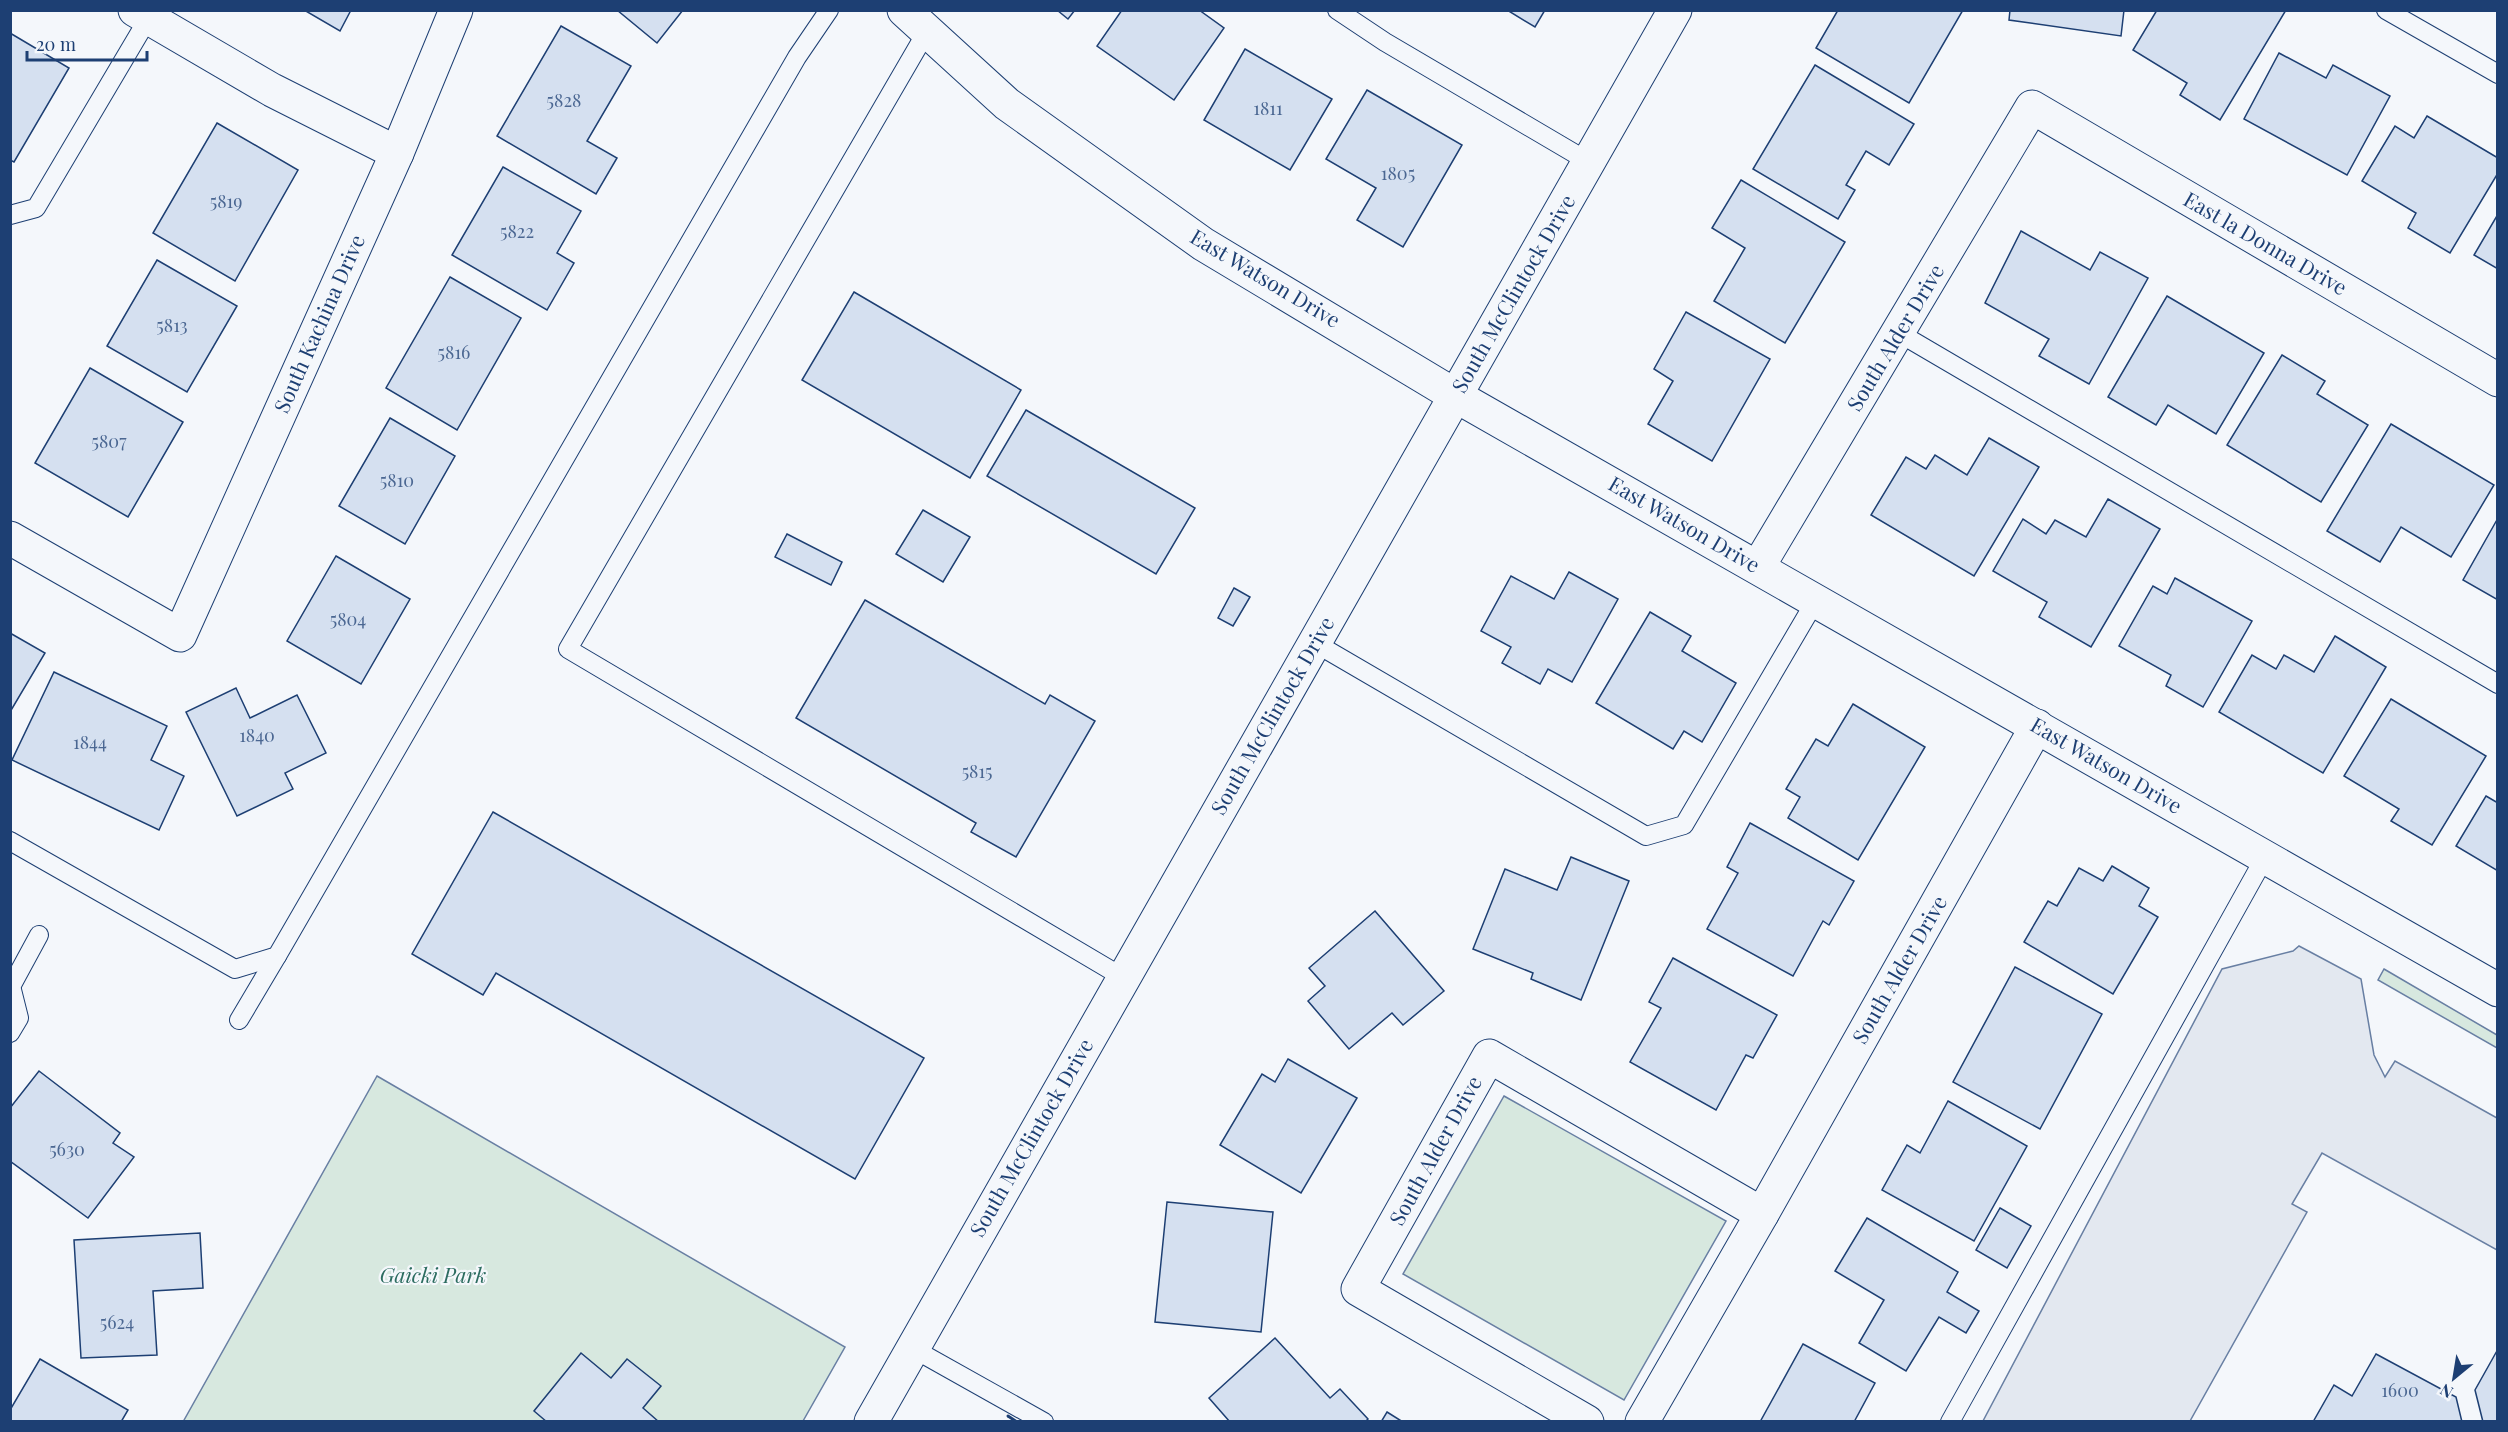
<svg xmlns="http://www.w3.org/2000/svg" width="2508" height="1432" viewBox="0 0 2508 1432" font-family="'Playfair Display',serif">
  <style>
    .green { fill: #d7e8df; stroke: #687fa3; stroke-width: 1.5 }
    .parking { fill: #e3e8f0; stroke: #687fa3; stroke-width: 1.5 }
    .building { fill: #d5e0f0; stroke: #1d3f73; stroke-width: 1.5 }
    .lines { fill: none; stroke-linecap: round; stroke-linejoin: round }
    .lane-casing { stroke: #1d3f73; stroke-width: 20 }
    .street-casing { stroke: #1d3f73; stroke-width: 35 }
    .secondary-casing { stroke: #1d3f73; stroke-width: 35 }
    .lane { stroke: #f4f7fb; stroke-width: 18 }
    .street { stroke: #f4f7fb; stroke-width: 33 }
    .secondary { stroke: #f4f7fb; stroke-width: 33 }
    .wall { stroke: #1d3f73; stroke-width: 3 }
    .labels { text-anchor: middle; stroke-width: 4.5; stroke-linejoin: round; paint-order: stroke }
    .number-label { font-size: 18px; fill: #4b6792 }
    .street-label { font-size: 21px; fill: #1d3f73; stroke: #f4f7fb }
    .park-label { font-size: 21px; font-style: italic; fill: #2c6c60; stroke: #f4f7fb }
  </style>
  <rect width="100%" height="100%" fill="#f4f7fb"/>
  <g class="green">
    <path d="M2384 969 2497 1035V1048L2378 980Z"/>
    <path d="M377 1076 845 1347 803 1421 183 1422Z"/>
    <path d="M1504 1096 1726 1221 1624 1400 1403 1274Z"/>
  </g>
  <path class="parking" d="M2299 946 2361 979 2374 1055 2385 1077 2395 1061 2497 1118V1250L2322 1153 2292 1204 2307 1212 2190 1421H1983L2222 969 2293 951Z"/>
  <g class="building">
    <path d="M304 10H351L340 31Z"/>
    <path d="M617 10H683L657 43Z"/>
    <path d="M1057 10H1075L1068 19Z"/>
    <path d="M1122 10H1199L1224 28 1174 100 1097 46Z"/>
    <path d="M1507 10H1545L1535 27Z"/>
    <path d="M1838 10 1860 11 1963 10 1909 103 1816 48Z"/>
    <path d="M2010 10H2124L2121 36 2009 20Z"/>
    <path d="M2157 10H2286L2220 120 2180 95 2187 83 2133 50Z"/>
    <path d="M561 26 631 66 587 141 617 158 596 194 497 136Z"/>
    <path d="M10 33 69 68 14 162 10 160Z"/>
    <path d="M1245 49 1332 99 1290 170 1204 120Z"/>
    <path d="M2279 53 2326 78 2333 65 2390 96 2347 175 2244 119Z"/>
    <path d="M1815 65 1914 124 1889 165 1866 151 1846 185 1855 190 1838 219 1753 169Z"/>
    <path d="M1367 90 1462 145 1403 247 1357 220 1376 188 1326 159Z"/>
    <path d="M2427 116 2498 158V173L2450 253 2408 228 2416 213 2362 181 2395 126 2414 138Z"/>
    <path d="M217 123 298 170 235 281 153 233Z"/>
    <path d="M503 167 581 211 557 253 574 263 547 310 452 255Z"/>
    <path d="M1741 180 1845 242 1785 343 1714 301 1745 248 1712 228Z"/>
    <path d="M2498 214V269L2474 255Z"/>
    <path d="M2021 231 2090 270 2100 252 2148 278 2089 384 2039 356 2049 339 1985 303Z"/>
    <path d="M157 260 237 306 187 392 107 346Z"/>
    <path d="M450 277 521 318 457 430 386 388Z"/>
    <path d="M854 292 1021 390 970 478 802 380Z"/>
    <path d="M2167 296 2264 353 2216 434 2168 405 2156 425 2108 397Z"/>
    <path d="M1686 312 1770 359 1712 461 1648 424 1673 381 1654 369Z"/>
    <path d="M2282 355 2325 381 2317 394 2368 425 2321 502 2227 445Z"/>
    <path d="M90 368 183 422 128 517 35 463Z"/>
    <path d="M1026 410 1195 508 1156 574 987 476Z"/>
    <path d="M390 418 455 456 405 544 339 506Z"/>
    <path d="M2391 424 2494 485 2451 557 2401 527 2380 562 2327 531Z"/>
    <path d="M1989 438 2039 467 1974 576 1871 515 1906 457 1926 469 1935 455 1967 475Z"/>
    <path d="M2108 499 2160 529 2091 647 2039 617 2047 602 1993 571 2023 519 2046 534 2055 520 2086 537Z"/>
    <path d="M923 510 970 537 943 582 896 554Z"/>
    <path d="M2498 518V600L2463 580Z"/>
    <path d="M787 534 842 562 831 585 775 557Z"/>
    <path d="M336 556 410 599 361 684 287 641Z"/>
    <path d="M1569 572 1618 599 1572 682 1548 669 1540 684 1502 663 1511 647 1481 631 1511 576 1554 599Z"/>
    <path d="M2175 578 2252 621 2203 707 2166 686 2171 675 2119 646 2153 586 2167 594Z"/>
    <path d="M1234 588 1250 597 1233 626 1218 618Z"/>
    <path d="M865 600 1045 704 1050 695 1095 721 1016 857 971 832 976 823 796 718Z"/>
    <path d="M1650 612 1691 636 1682 651 1736 683 1702 742 1684 731 1673 749 1596 703Z"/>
    <path d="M10 633 45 653 10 712Z"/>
    <path d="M2335 636 2386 667 2323 773 2219 712 2252 655 2276 669 2284 655 2314 672Z"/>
    <path d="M54 672 167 726 151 760 184 776 159 830 12 760Z"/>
    <path d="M236 688 250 718 297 695 326 753 285 773 293 789 237 816 186 712Z"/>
    <path d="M2391 699 2486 756 2432 845 2391 821 2399 809 2344 776Z"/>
    <path d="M1853 704 1925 747 1858 860 1788 818 1800 797 1786 789 1816 739 1828 746Z"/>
    <path d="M2486 796 2498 803V871L2456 846Z"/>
    <path d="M493 812 924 1058 855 1179 496 973 483 995 412 954Z"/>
    <path d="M1750 823 1854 881 1829 925 1823 921 1793 976 1707 929 1738 873 1727 867Z"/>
    <path d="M1571 857 1629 881 1581 1000 1531 979 1533 973 1473 949 1505 869 1557 890Z"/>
    <path d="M2112 866 2149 888 2139 906 2158 917 2113 994 2024 942 2048 901 2057 906 2079 868 2103 881Z"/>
    <path d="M1375 911 1444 991 1403 1025 1392 1013 1349 1049 1308 1001 1325 986 1309 968Z"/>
    <path d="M1673 958 1777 1015 1753 1058 1746 1055 1716 1110 1630 1062 1661 1008 1649 1002Z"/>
    <path d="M2015 967 2102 1014 2040 1129 1953 1082Z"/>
    <path d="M1288 1059 1357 1098 1301 1193 1220 1145 1262 1074 1275 1082Z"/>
    <path d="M39 1071 120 1133 113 1143 134 1157 88 1218 10 1161V1108Z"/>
    <path d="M1948 1101 2027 1146 1974 1241 1882 1190 1907 1145 1920 1153Z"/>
    <path d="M1167 1202 1273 1212 1261 1332 1155 1322Z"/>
    <path d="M2000 1208 2031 1226 2007 1268 1976 1250Z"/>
    <path d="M1867 1218 1958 1272 1947 1292 1979 1311 1966 1333 1939 1317 1906 1371 1859 1343 1884 1300 1835 1271Z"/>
    <path d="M200 1233 203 1288 153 1291 157 1355 81 1358 74 1240Z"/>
    <path d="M1275 1338 1330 1398 1340 1389 1368 1419 1365 1422H1230L1209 1398Z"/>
    <path d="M1803 1344 1875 1383 1854 1422H1760Z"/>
    <path d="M2498 1349V1422H2483L2475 1390Z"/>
    <path d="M581 1353 611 1378 627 1359 661 1386 643 1408 659 1422H547L534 1411Z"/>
    <path d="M2376 1354 2456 1397 2462 1422H2313L2334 1385 2352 1396Z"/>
    <path d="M40 1359 128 1410 121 1422H10V1410Z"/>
    <path d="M1387 1412 1403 1422H1381Z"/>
  </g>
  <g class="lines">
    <g class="lane-casing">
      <g id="lane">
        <path d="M1337 10 1385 42 1589 162"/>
        <path d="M2386 10 2498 74"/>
        <path d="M927 31 568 649 1124 978"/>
        <path d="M10 215 36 208 152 12"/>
        <path d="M1899 333 2498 684"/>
        <path d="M1315 643 1646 836 1684 825 1816 600"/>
        <path d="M10 841 235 969 277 956 797 57 829 10"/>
        <path d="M10 982 19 1018 10 1033"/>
        <path d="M13 983 39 935"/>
        <path d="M239 1020 277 956"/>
        <path d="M912 1348 1044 1422"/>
        <path d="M1950 1422 2265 857"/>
      </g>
    </g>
    <g class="street-casing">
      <g id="street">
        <path d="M135 10 272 90 397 153"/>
        <path d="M1456 396 2498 990"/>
        <path d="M10 538 180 635 397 153 456 10"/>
        <path d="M1758 567 2032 107 2498 380"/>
        <path d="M1762 1214 2037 726"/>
        <path d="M1587 1422 1358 1289 1489 1056 1762 1214 1642 1422"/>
      </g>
    </g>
    <g class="secondary-casing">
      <g id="secondary">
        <path d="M904 10 1007 104 1203 244 1456 396"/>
        <path d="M871 1422 1675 10"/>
      </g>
    </g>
    <use href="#lane" class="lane"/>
    <use href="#street" class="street"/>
    <use href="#secondary" class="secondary"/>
    <path class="wall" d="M1008 1416 1017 1422"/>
  </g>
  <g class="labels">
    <g class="number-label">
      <text x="564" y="107">5828</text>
      <text x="1268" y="115">1811</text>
      <text x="1398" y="180">1805</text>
      <text x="226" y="208">5819</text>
      <text x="517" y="238">5822</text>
      <text x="172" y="332">5813</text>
      <text x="454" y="359">5816</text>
      <text x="109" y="448">5807</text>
      <text x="397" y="487">5810</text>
      <text x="348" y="626">5804</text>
      <text x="257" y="742">1840</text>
      <text x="90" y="749">1844</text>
      <text x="977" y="778">5815</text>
      <text x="67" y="1156">5630</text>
      <text x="117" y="1329">5624</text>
      <text x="2400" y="1397">1600</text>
    </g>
    <g class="street-label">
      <text transform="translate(2265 244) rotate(30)" y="7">East la Donna Drive</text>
      <text transform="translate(1265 279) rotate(31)" y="7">East Watson Drive</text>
      <text transform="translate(1514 294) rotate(-60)" y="7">South McClintock Drive</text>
      <text transform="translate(320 324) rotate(-66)" y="7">South Kachina Drive</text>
      <text transform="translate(1896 338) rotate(-59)" y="7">South Alder Drive</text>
      <text transform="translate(1684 525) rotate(30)" y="7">East Watson Drive</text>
      <text transform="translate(1273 716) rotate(-60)" y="7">South McClintock Drive</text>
      <text transform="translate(2106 766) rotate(30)" y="7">East Watson Drive</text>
      <text transform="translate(1900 970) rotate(-60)" y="7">South Alder Drive</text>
      <text transform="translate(1032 1138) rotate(-60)" y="7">South McClintock Drive</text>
      <text transform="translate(1436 1151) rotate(-61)" y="7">South Alder Drive</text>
    </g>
    <g class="park-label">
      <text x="433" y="1283">Gaicki Park</text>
    </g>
  </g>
  <rect width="2508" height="1432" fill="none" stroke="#1d3f73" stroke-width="24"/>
  <g transform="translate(2454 1378) rotate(210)" stroke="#f4f7fb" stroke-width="4.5" paint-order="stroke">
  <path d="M0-4.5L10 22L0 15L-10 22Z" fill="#1d3f73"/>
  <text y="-9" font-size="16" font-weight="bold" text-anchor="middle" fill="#1d3f73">N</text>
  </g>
  <path d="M27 51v9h120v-9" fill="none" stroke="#1d3f73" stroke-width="3"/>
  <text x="36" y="51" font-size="18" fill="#1d3f73" stroke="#f4f7fb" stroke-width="4.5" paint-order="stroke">20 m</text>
</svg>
